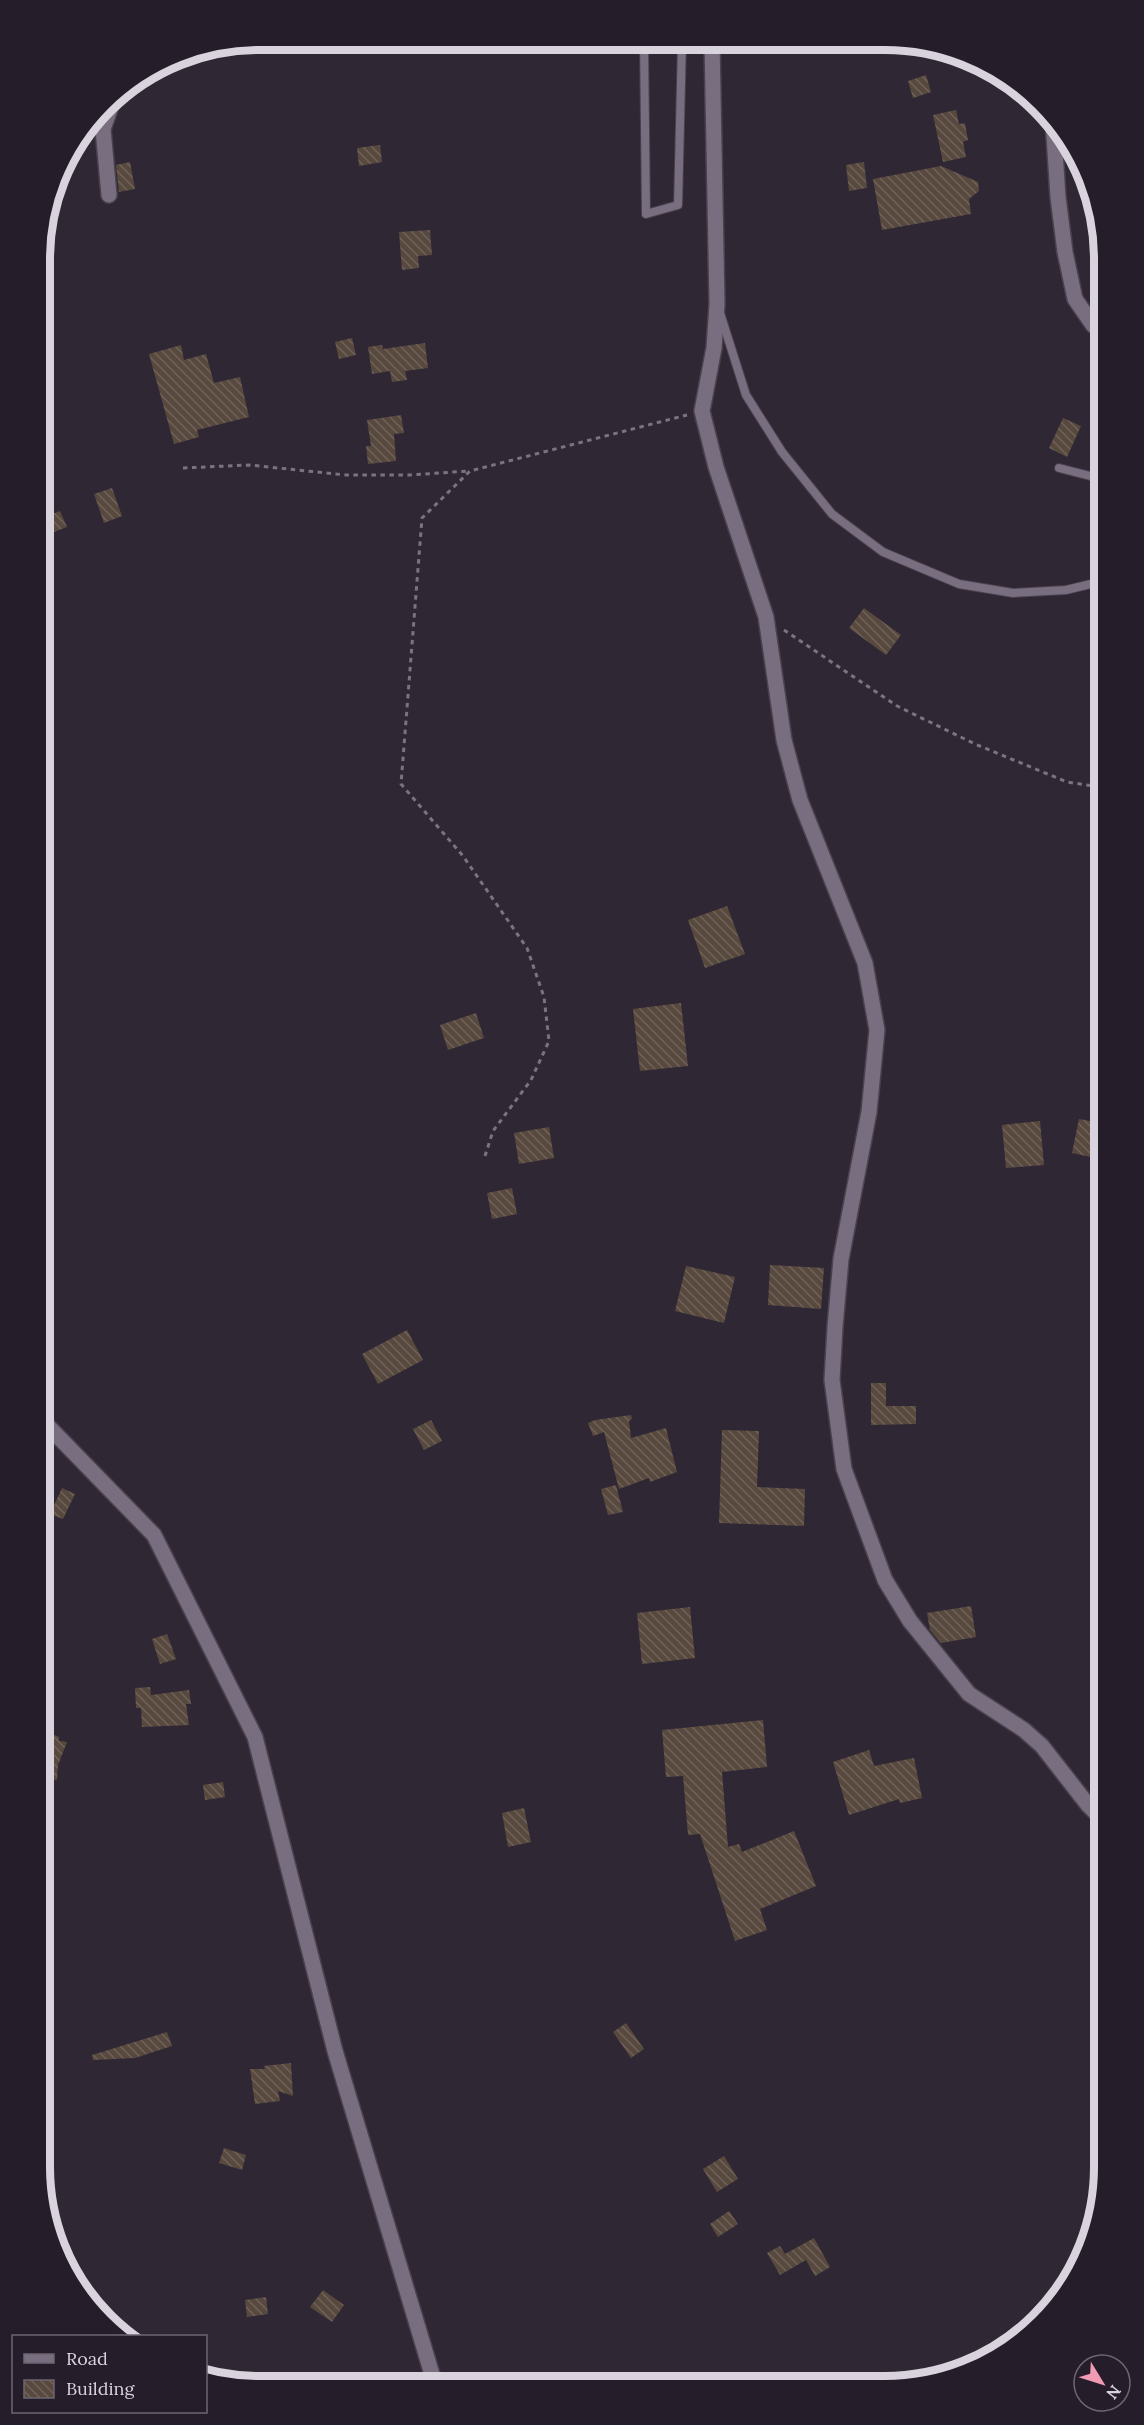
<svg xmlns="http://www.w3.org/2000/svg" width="1144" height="2425" viewBox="0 0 1144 2425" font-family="Lora,serif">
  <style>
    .building { fill: url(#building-back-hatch) }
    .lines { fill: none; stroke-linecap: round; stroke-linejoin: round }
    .service-casing { stroke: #49424e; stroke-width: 10 }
    .minor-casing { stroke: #49424e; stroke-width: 18 }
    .path { stroke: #7b7480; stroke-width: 3; stroke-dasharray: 4.5 4.5; stroke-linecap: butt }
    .service { stroke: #786e7f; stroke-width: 8 }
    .minor { stroke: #786e7f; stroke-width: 15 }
    .rim { fill: none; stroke: #d8d3dc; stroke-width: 8 }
  </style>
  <defs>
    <pattern id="building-back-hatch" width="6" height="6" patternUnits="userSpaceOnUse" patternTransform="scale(1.5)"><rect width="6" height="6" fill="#58493e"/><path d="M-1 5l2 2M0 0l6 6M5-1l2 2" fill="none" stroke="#6f6259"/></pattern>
  </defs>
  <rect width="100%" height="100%" fill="#2f2734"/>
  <g class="building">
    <path d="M926 75 931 92 913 98 908 81Z"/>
    <path d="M956 110 959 124 965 123 968 140 963 142 966 157 943 162 933 115Z"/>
    <path d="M380 145 382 162 359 166 357 148Z"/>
    <path d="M130 162 135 189 119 192 116 165Z"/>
    <path d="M864 162 867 188 849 191 846 165Z"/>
    <path d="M941 166 978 182 979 191 969 199 971 214 882 230 873 179Z"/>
    <path d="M430 230 432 255 418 256 419 268 402 270 399 232Z"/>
    <path d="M352 338 356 355 339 359 335 342Z"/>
    <path d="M425 343 428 368 405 371 407 380 392 382 390 371 372 374 368 347 382 345 383 349Z"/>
    <path d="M181 345 184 360 206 354 214 383 240 377 249 417 197 430 199 437 174 444 149 354Z"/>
    <path d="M401 415 404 433 394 434 396 461 368 464 366 446H371L367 420Z"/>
    <path d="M1063 418 1081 426 1067 457 1049 448Z"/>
    <path d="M112 488 122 516 104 523 94 494Z"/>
    <path d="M60 511 67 527 54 532 47 516Z"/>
    <path d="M864 608 901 635 886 655 849 628Z"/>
    <path d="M727 906 745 954 705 968 688 920Z"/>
    <path d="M681 1003 688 1066 640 1071 633 1009Z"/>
    <path d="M476 1013 484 1038 448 1050 440 1025Z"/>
    <path d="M1079 1119 1101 1123V1159L1072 1153Z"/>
    <path d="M1040 1121 1044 1165 1006 1168 1002 1125Z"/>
    <path d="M549 1127 554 1158 519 1164 514 1133Z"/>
    <path d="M512 1188 517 1214 492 1219 487 1193Z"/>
    <path d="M770 1265 824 1268 821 1309 768 1305Z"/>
    <path d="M686 1266 735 1277 724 1323 675 1311Z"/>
    <path d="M407 1330 423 1360 378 1384 362 1354Z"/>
    <path d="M871 1383H886V1406H916V1424L871 1425Z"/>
    <path d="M631 1415 632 1419 629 1421 631 1438 666 1428 677 1472 650 1482 649 1478 619 1489 604 1432 593 1436 588 1423 595 1420Z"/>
    <path d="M431 1420 442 1441 424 1450 413 1429Z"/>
    <path d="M722 1430 759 1431 757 1487 805 1489 804 1526 719 1523Z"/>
    <path d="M616 1485 623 1512 608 1515 601 1489Z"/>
    <path d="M62 1488 75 1494 63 1519 50 1514Z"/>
    <path d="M971 1606 976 1637 941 1643 930 1630 927 1613Z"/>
    <path d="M690 1607 695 1658 642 1664 637 1613Z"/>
    <path d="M167 1634 176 1659 160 1664 152 1639Z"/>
    <path d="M150 1687 151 1695 189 1690 191 1704H186L189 1725 142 1727 141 1708H136L135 1688Z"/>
    <path d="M763 1720 767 1767 722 1772 728 1847 739 1844 742 1852 794 1831 816 1886 760 1909 767 1930 735 1941 700 1834 688 1835 683 1776 666 1777 662 1730Z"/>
    <path d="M45 1731 59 1737V1741L67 1742 58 1765 57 1780 45 1779Z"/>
    <path d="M869 1750 874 1766 914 1758 922 1798 900 1803 899 1799 849 1815 833 1762Z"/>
    <path d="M223 1782 225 1797 205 1800 203 1785Z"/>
    <path d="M524 1808 531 1842 508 1847 502 1813Z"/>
    <path d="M626 2023 644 2049 631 2058 613 2032Z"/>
    <path d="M167 2032 172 2046 135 2058 93 2060 92 2055Z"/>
    <path d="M291 2063 293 2096 278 2091 280 2101 255 2104 250 2069H265L264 2066Z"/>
    <path d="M224 2148 246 2155 242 2170 219 2163Z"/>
    <path d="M724 2156 738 2179 717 2192 703 2169Z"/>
    <path d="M729 2211 738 2224 718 2237 710 2224Z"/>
    <path d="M814 2238 830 2267 815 2276 806 2260 780 2275 767 2253 780 2246 785 2254Z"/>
    <path d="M323 2290 344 2305 332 2322 310 2307Z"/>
    <path d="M266 2297 268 2314 247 2317 245 2300Z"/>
  </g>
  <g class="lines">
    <g class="service-casing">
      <g id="service">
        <path d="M644 41 646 214 678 205 682 42"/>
        <path d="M720 313 746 395 782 452 832 514 883 552 959 584 1013 593 1066 590 1099 582"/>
        <path d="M1059 468 1098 478"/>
      </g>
    </g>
    <g class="minor-casing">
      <g id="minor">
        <path d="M712 42 717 304 714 348 702 411 716 467 766 617 784 740 800 800 865 963 877 1030 869 1112 841 1259 835 1327 832 1380 844 1469 885 1580 910 1621 969 1694 1024 1730 1042 1746 1088 1805 1103 1820"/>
        <path d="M1053 121 1058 197 1065 252 1075 299 1093 325 1098 328"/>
        <path d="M109 195 103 129 116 92"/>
        <path d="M44 1422 154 1535 255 1737 335 2051 434 2381"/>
      </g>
    </g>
    <g class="path">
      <path d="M183 468 249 465 346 475H410L468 471"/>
      <path d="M784 630 897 706 975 744 1067 782 1100 787"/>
      <path d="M485 1156 493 1131 531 1080 549 1041 544 997 527 948 463 856 401 784 422 518 470 471 687 415"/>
    </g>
    <use href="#service" class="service"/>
    <use href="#minor" class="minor"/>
  </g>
  <path d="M0 0H1144V2425H0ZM259 50H885A209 209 0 0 1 1094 259V2167A209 209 0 0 1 885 2376H259A209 209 0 0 1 50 2167V259A209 209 0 0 1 259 50Z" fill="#251d2a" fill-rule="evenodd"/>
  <path class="rim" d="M259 50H885A209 209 0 0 1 1094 259V2167A209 209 0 0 1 885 2376H259A209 209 0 0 1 50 2167V259A209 209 0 0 1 259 50Z"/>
  <rect x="12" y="2335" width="195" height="78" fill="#251d2a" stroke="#6d6671" stroke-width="1.5"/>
  <rect x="24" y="2354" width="30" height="9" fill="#786e7f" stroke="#6d6671" stroke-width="1.5"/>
  <text x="66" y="2365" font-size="18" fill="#d8d3dc">Road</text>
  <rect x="24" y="2380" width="30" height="18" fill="url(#building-back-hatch)" stroke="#6d6671" stroke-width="1.5"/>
  <text x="66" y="2395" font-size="18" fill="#d8d3dc">Building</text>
  <g transform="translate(1102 2383) rotate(128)"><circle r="28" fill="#251d2a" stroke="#6d6671" stroke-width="1.5"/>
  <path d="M0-4.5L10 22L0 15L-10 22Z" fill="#f09ab4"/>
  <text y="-9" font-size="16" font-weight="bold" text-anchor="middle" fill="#d8d3dc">N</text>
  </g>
</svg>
